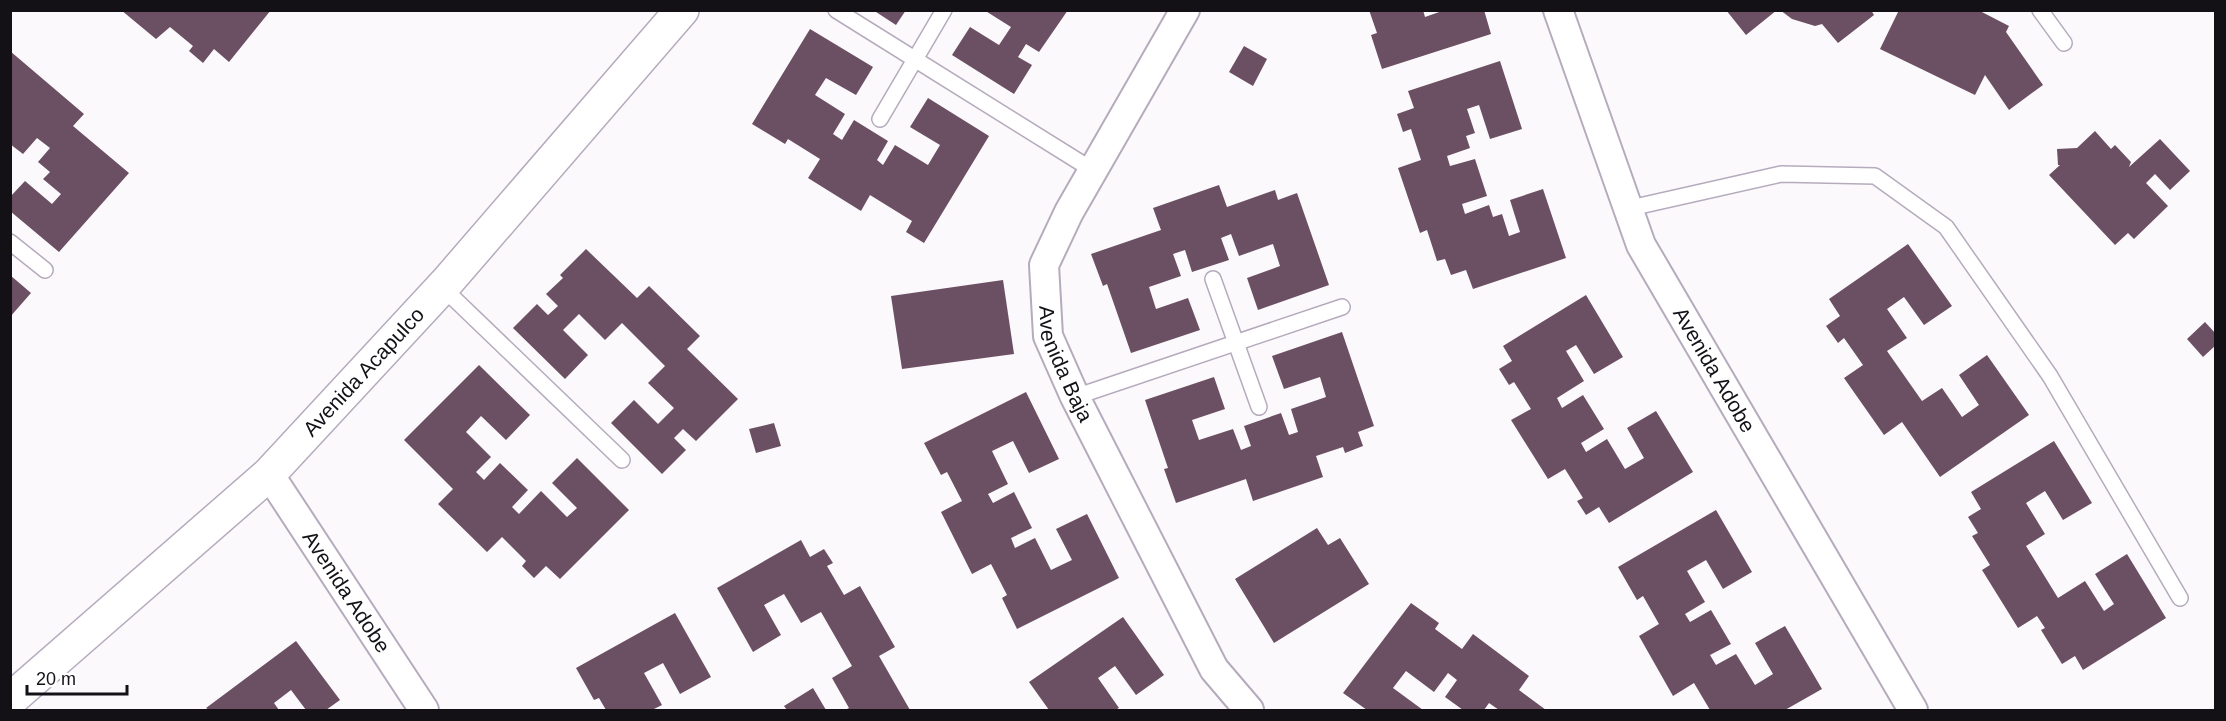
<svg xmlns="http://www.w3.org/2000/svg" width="2226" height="721" viewBox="0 0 2226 721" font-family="Helvetica,sans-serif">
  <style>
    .building { fill: #6b4f62 }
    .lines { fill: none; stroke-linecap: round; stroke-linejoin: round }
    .lane-casing { stroke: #b5abbd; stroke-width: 18 }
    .street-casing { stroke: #b5abbd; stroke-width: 32 }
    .secondary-casing { stroke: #b5abbd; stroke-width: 36 }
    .lane { stroke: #fff; stroke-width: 15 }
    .street { stroke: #fff; stroke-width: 28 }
    .secondary { stroke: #fff; stroke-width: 33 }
    .labels { text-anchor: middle; stroke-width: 6; stroke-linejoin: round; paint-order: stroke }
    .street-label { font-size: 21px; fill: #131016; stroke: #fff }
  </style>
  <rect width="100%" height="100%" fill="#fcf9fd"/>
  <g class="building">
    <path d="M121 10H271L229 62 214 49 203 63 189 51 193 46 170 27 156 39Z"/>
    <path d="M873 10H906L896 25Z"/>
    <path d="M984 10H1068L1039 52 1026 44 1018 57 1032 65 1014 94 952 55 970 27 999 45 1011 27Z"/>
    <path d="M1369 10H1423L1425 17 1445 10H1484L1491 34 1382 69 1371 35 1377 33Z"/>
    <path d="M1726 10H1777L1746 35Z"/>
    <path d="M1780 10H1871L1874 15 1838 43 1822 24 1815 26 1792 19Z"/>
    <path d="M1899 10H1978L2009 26 2006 32 2043 85 2009 110 1985 75 1975 95 1880 49Z"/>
    <path d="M810 29 873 67 856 95 826 78 815 95 845 114 833 134 842 140 854 120 888 141 877 160 883 165 895 145 928 165 940 145 910 127 928 98 989 136 924 243 906 232 912 221 870 195 861 211 808 178 820 159 788 139 785 144 752 124Z"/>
    <path d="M1244 46 1267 59 1253 86 1229 72Z"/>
    <path d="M10 51 84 114 73 126 129 173 59 252 10 211V197L25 181 52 204 61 194 43 179 50 172 38 162 50 148 37 138 23 154 10 144Z"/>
    <path d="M1500 61 1522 129 1490 139 1479 105 1467 109 1475 133 1466 136 1470 148 1447 156 1450 166 1475 159 1487 196 1462 204 1465 214 1489 205 1493 217 1502 214 1509 236 1520 232 1510 200 1543 189 1566 258 1473 289 1466 270 1451 275 1445 259 1437 261 1427 230 1420 233 1398 168 1421 160 1411 129 1403 132 1397 114 1414 108 1408 91Z"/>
    <path d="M2095 131 2111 149 2115 145 2131 162 2129 167 2160 139 2190 171 2170 190 2155 174 2146 183 2168 206 2134 239 2128 233 2115 245 2049 175 2060 165H2058L2057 149 2077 148Z"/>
    <path d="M1219 185 1227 207 1275 190 1278 200 1297 193 1329 285 1258 310 1247 278 1280 266 1273 244 1239 256 1231 234 1221 238 1229 260 1192 272 1185 250 1173 254 1181 276 1149 287 1156 309 1188 298 1200 330 1131 353 1107 284 1103 286 1091 254 1161 230 1153 208Z"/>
    <path d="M1908 244 1952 306 1924 325 1904 297 1887 309 1907 338 1887 351 1922 401 1942 388 1962 417 1979 405 1959 375 1987 355 2029 415 1940 477 1902 422 1884 435 1844 378 1863 365 1844 338 1838 343 1826 326 1840 316 1829 299Z"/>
    <path d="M586 249 637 298 649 286 700 336 687 349 738 399 696 441 683 429 674 438 686 450 662 474 611 423 634 400 658 424 674 408 648 383 665 366 622 323 605 340 579 314 563 330 588 355 565 379 513 328 537 304 548 315 558 306 546 294 563 278 560 275Z"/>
    <path d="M10 275 31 293 10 317Z"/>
    <path d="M1003 280 1014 354 902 369 891 296Z"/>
    <path d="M1586 295 1623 357 1594 374 1576 345 1566 351 1584 381 1557 398 1562 408 1583 395 1604 429 1581 443 1586 452 1607 439 1625 469 1644 458 1627 428 1656 411 1693 472 1609 523 1599 507 1586 515 1577 501 1583 498 1565 469 1548 479 1511 420 1531 409 1514 382 1509 385 1499 369 1512 361 1503 346Z"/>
    <path d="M2205 322 2216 334V345L2203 357 2187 339Z"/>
    <path d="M1342 332 1374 426 1358 432 1363 446 1345 453 1343 447 1316 456 1323 477 1253 501 1246 479 1176 503 1164 469 1168 468 1145 400 1214 377 1225 409 1192 420 1199 440 1233 429 1241 450 1251 446 1244 426 1281 413 1289 435 1298 432 1291 409 1326 397 1320 377 1284 389 1272 356Z"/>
    <path d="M479 365 530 415 506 440 481 416 466 432 491 457 476 472 484 480 500 463 528 490 512 507 519 514 541 491 567 517 577 508 552 483 577 458 629 510 560 579 546 566 534 578 522 566 526 561 502 537 487 552 438 504 453 489 404 440Z"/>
    <path d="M1026 392 1059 459 1029 473 1013 441 992 451 1008 484 988 494 993 503 1014 492 1032 528 1011 538 1015 548 1035 538 1051 570 1072 560 1056 529 1087 514 1119 578 1017 629 1002 598 1007 595 991 564 972 574 941 512 962 501 947 472 941 475 924 443Z"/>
    <path d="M774 423 781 446 756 453 749 429Z"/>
    <path d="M2054 441 2092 503 2063 520 2045 491 2026 503 2045 534 2026 546 2058 598 2085 581 2104 611 2114 604 2095 574 2127 554 2166 618 2083 670 2075 656 2062 664 2041 630 2045 628 2037 616 2018 628 1982 570 1990 565 1972 536 1978 533 1968 517 1981 509 1971 492Z"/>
    <path d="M1716 510 1752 572 1723 589 1706 560 1687 571 1705 602 1685 614 1690 622 1711 610 1731 644 1710 655 1716 665 1736 654 1755 685 1773 674 1755 643 1785 626 1822 689 1785 710H1710L1694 683 1673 696 1639 636 1659 624 1643 596 1637 600 1618 567Z"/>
    <path d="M1317 528 1328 545 1340 538 1369 584 1274 643 1235 579Z"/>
    <path d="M801 540 810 557 824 549 833 563 827 566 844 595 860 586 895 647 879 656 910 710H845L849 708 832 678 852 666 821 612 801 623 784 594 764 605 781 635 753 652 717 588Z"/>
    <path d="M1411 603 1439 623 1435 629 1462 649 1473 634 1529 676 1519 690 1546 710H1499L1489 703 1484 710H1463L1445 697 1457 680 1448 673 1434 692 1406 671 1393 688 1423 710H1367L1343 693Z"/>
    <path d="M675 613 711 677 680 694 663 663 644 673 662 705 652 710H606L599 698 594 700 576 668Z"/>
    <path d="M1123 617 1164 675 1136 695 1115 666 1098 678 1119 708 1115 710H1049L1029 682Z"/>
    <path d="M296 641 340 700 326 710H306L291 690 274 703 279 710H209L206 708Z"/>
    <path d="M813 688 826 710H787L784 706Z"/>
  </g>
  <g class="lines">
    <g class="lane-casing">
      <g id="lane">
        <path d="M836 10 1094 171"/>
        <path d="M2040 10 2064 43"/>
        <path d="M880 119 944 10"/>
        <path d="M1626 209 1781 174 1875 176 1946 227 2050 376 2180 598"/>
        <path d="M10 242 45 270"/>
        <path d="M1213 279 1259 407"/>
        <path d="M442 287 622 460"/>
        <path d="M1075 397 1342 307"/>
      </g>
    </g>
    <g class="street-casing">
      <g id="street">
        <path id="s1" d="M1185 10 1069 212 1044 265 1048 336 1075 397 1214 669 1249 710"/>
        <path id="s2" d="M1558 10 1641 245 1913 710"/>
        <path id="s3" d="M269 474 424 710"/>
      </g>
    </g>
    <g class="secondary-casing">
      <g id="secondary">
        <path id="s4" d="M10 700 269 474 447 282 682 10"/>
      </g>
    </g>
    <use href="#lane" class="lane"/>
    <use href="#street" class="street"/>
    <use href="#secondary" class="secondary"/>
  </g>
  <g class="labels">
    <g class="street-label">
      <text dy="7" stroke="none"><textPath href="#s1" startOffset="394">Avenida Baja</textPath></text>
      <text dy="7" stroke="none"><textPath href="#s2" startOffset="394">Avenida Adobe</textPath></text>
      <text dy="7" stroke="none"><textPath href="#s4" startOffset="483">Avenida Acapulco</textPath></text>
      <text dy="7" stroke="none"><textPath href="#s3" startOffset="141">Avenida Adobe</textPath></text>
    </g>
  </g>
  <rect width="2226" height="721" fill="none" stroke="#131016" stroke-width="24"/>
  <path d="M27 685v9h100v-9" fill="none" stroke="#131016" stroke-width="3"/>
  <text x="36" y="685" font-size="18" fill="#131016" stroke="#ffffff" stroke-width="4.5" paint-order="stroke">20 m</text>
</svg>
